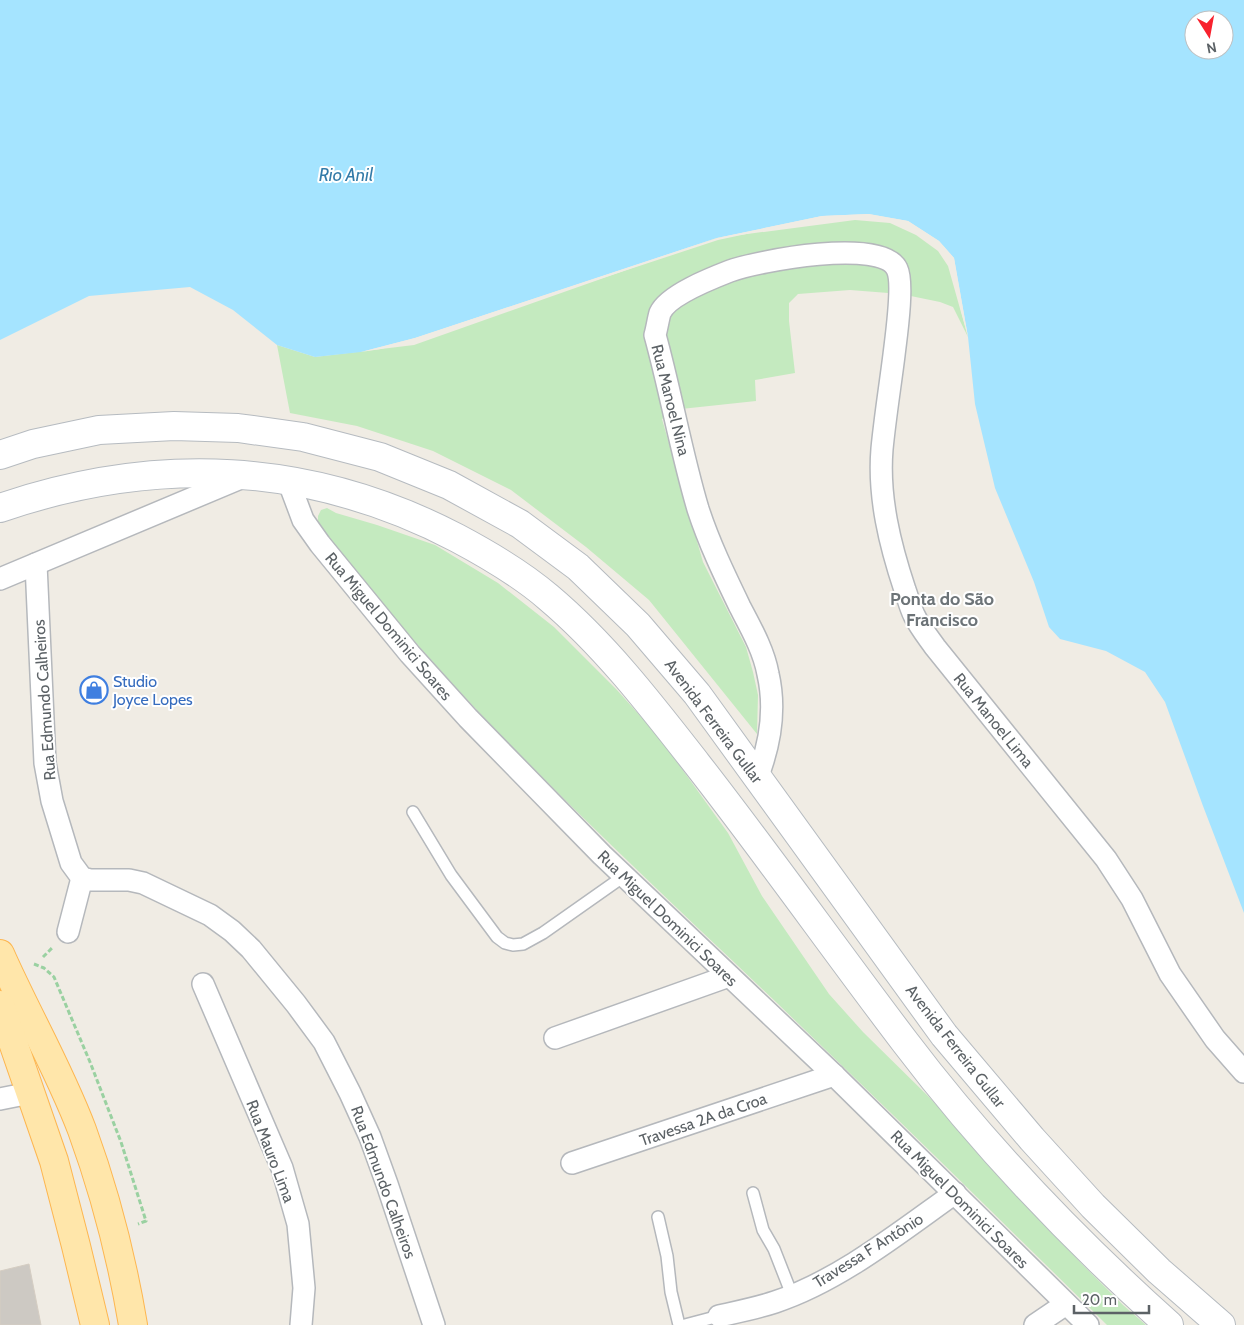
<svg xmlns="http://www.w3.org/2000/svg" width="1244" height="1325" viewBox="0 0 1244 1325" font-family="Cabin,sans-serif">
  <style>
    .green { fill: #c4eabf }
    .water { fill: #a5e4ff; fill-rule: evenodd }
    .pier { fill: #f0ece4 }
    .building { fill: #cdc9c3; stroke: #d5cdc2 }
    .lines { fill: none; stroke-linecap: round; stroke-linejoin: round }
    .service-casing { stroke: #b5b8bc; stroke-width: 14 }
    .minor-casing { stroke: #b5b8bc; stroke-width: 24 }
    .secondary-casing { stroke: #b6bbc0; stroke-width: 30 }
    .primary-casing { stroke: #fdb650; stroke-width: 30 }
    .path { stroke: #9ad1a1; stroke-width: 3; stroke-dasharray: 5 2.5; stroke-linecap: butt }
    .service { stroke: #fff; stroke-width: 11 }
    .minor { stroke: #fff; stroke-width: 21 }
    .secondary { stroke: #fff; stroke-width: 28 }
    .primary { stroke: #ffe6aa; stroke-width: 28 }
    .labels { text-anchor: middle; stroke-width: 4; stroke-linejoin: round; paint-order: stroke }
    .street-label { font-size: 16px; fill: #5c6266; stroke: #fff }
    .shop-label { font-size: 16px; fill: #366cbe; stroke: #fff; text-anchor: start }
    .water-label { font-size: 18px; font-style: italic; fill: #347ba8; stroke: #fff }
    .neighbourhood-label { font-size: 18px; font-weight: bold; fill: #6d7478; stroke: #fff }
  </style>
  <rect width="100%" height="100%" fill="#f0ece4"/>
  <g class="green">
    <path d="M855 220 890 223 916 235 938 251 948 266 968 337 953 307 940 302 901 294 850 290 798 294 789 303V321L795 373 755 380 756 401 681 409 662 419 703 562 746 647 753 672 758 695 757 734 649 600 586 547 511 490 433 451 357 426 290 413 277 345 315 357 414 345 717 238Z"/>
    <path d="M327 508 336 513 377 525 435 545 498 583 554 627 617 690 659 737 728 833 762 896 829 994 863 1032 929 1097 1081 1263 1123 1305 1146 1325H1107C973 1193 838 1060 701 931 594 829 487 728 392 615 367 585 340 555 318 522V516L321 510Z"/>
  </g>
  <path class="water" d="M0 0H1244V913L1203 806 1165 702 1145 672 1106 651 1060 639 1049 627 1034 582 995 488 975 404 968 337 954 258 939 241 908 221 869 214 822 216 717 238 415 338 361 352 315 357 277 345 233 310 190 287 89 296 0 340ZM1194 20H1224V50H1194Z"/>
  <path class="pier" d="M868 214 908 221 939 241 954 258 968 337 961 311 951 259 937 243 907 223 868 216 822 218 718 240 415 340 381 349 361 352 415 338 717 238 822 216Z"/>
  <path class="building" d="M29 1264 41 1325H0V1271Z"/>
  <g class="lines">
    <g class="service-casing">
      <g id="service">
        <path d="M413 812 451 875 497 937 505 943 513 945 523 944 543 933 624 876"/>
        <path d="M753 1193 763 1230 774 1249 792 1295"/>
        <path d="M658 1217 667 1256 671 1292 679 1325"/>
        <path d="M685 1325 719 1316"/>
      </g>
    </g>
    <g class="minor-casing">
      <g id="minor">
        <path d="M288 480 303 520 320 544 410 654 468 718 602 855 834 1075 1088 1325"/>
        <path d="M36 564 45 763 52 801 71 863 82 878 90 880H129L143 883 210 915 232 931 251 949 296 1004 324 1042 350 1093 370 1137 387 1184 434 1325"/>
        <path d="M0 579 243 477"/>
        <path d="M757 778C770 745 776 709 768 674 764 651 751 628 740 607 725 576 709 543 698 509 681 452 671 393 655 335 657 328 658 320 660 313 668 295 712 278 730 271 758 261 882 237 897 269 904 283 896 338 894 355 890 387 885 418 882 449 878 497 890 545 905 590 908 598 910 607 914 615 919 626 928 637 935 647L1106 859 1132 899 1170 974 1215 1039 1244 1072"/>
        <path d="M68 932 82 878"/>
        <path d="M203 984 282 1168 298 1224 304 1288 301 1325"/>
        <path d="M555 1038 729 976"/>
        <path d="M0 1099 30 1093"/>
        <path d="M572 1163 834 1075"/>
        <path d="M719 1316C737 1312 757 1308 775 1302 839 1281 900 1232 955 1193"/>
        <path d="M1035 1325 1066 1304"/>
      </g>
    </g>
    <g class="secondary-casing">
      <g id="secondary">
        <path d="M0 455 33 444 99 430 174 426 238 428 303 437 380 457 449 485 520 524 578 567 638 625 697 694 944 1035 1032 1139 1093 1206 1159 1271 1221 1325"/>
        <path d="M0 508C155 455 310 461 457 538 489 555 520 573 548 597 605 645 651 705 697 764 768 855 835 950 905 1042 983 1145 1073 1239 1169 1325"/>
      </g>
    </g>
    <g class="primary-casing">
      <g id="primary">
        <path d="M0 954C26 1013 59 1069 82 1130 105 1193 122 1259 133 1325"/>
        <path d="M0 1005 54 1161 76 1246 95 1325"/>
      </g>
    </g>
    <g class="path">
      <path d="M43 957 53 947"/>
      <path d="M34 964 44 968 54 977 90 1062 121 1142 146 1221 138 1224"/>
    </g>
    <use href="#service" class="service"/>
    <use href="#minor" class="minor"/>
    <use href="#secondary" class="secondary"/>
    <use href="#primary" class="primary"/>
  </g>
  <defs>
    <g id="shop-ring" transform="scale(1.4375)"><circle r="9.5" fill="#fff" stroke="#3f7fe0" stroke-width="1.5"/><path d="M-5-2.5h2.3a2.7 3.5 0 0 1 5.4 0H5L5.5 6h-11ZM-1.5-2.5h3a1.5 2.3 0 0 0-3 0Z" fill="#3f7fe0"/></g>
  </defs>
  <g fill-rule="evenodd">
    <use href="#shop-ring" x="94" y="690"/>
  </g>
  <g class="labels">
    <g class="street-label">
      <text transform="translate(671 400) rotate(76)" y="6">Rua Manoel Nina</text>
      <text transform="translate(389 626) rotate(50)" y="6">Rua Miguel Dominici Soares</text>
      <text transform="translate(44 700) rotate(-94)" y="6">Rua Edmundo Calheiros</text>
      <text transform="translate(994 720) rotate(51)" y="6">Rua Manoel Lima</text>
      <text transform="translate(714 721) rotate(53)" y="6">Avenida Ferreira Gullar</text>
      <text transform="translate(668 918) rotate(44)" y="6">Rua Miguel Dominici Soares</text>
      <text transform="translate(956 1046) rotate(52)" y="6">Avenida Ferreira Gullar</text>
      <text transform="translate(703 1119) rotate(-19)" y="6">Travessa 2A da Croa</text>
      <text transform="translate(271 1151) rotate(69)" y="6">Rua Mauro Lima</text>
      <text transform="translate(384 1182) rotate(70)" y="6">Rua Edmundo Calheiros</text>
      <text transform="translate(960 1199) rotate(45)" y="6">Rua Miguel Dominici Soares</text>
      <text transform="translate(868 1250) rotate(-32)" y="6">Travessa F Antônio</text>
    </g>
    <g class="shop-label">
      <text x="113" y="687">Studio<tspan x="113" dy="18">Joyce Lopes</tspan></text>
    </g>
    <g class="water-label">
      <text x="346" y="181">Rio Anil</text>
    </g>
    <g class="neighbourhood-label">
      <text x="942" y="605">Ponta do São<tspan x="942" dy="21">Francisco</tspan></text>
    </g>
  </g>
  <g transform="translate(1209 35) rotate(169)"><circle r="24" fill="#ffffff" stroke="#bec0c2"/>
  <path d="M0-4L9 19L0 12L-9 19Z" fill="#f8222e"/>
  <text y="-8" font-size="14" font-weight="bold" text-anchor="middle" fill="#5c6266">N</text>
  </g>
  <path d="M1074 1305v8h75v-8" fill="none" stroke="#5c6266" stroke-width="2.5"/>
  <text x="1082" y="1305" font-size="15" fill="#5c6266" stroke="#ffffff" stroke-width="4" paint-order="stroke">20 m</text>
</svg>
